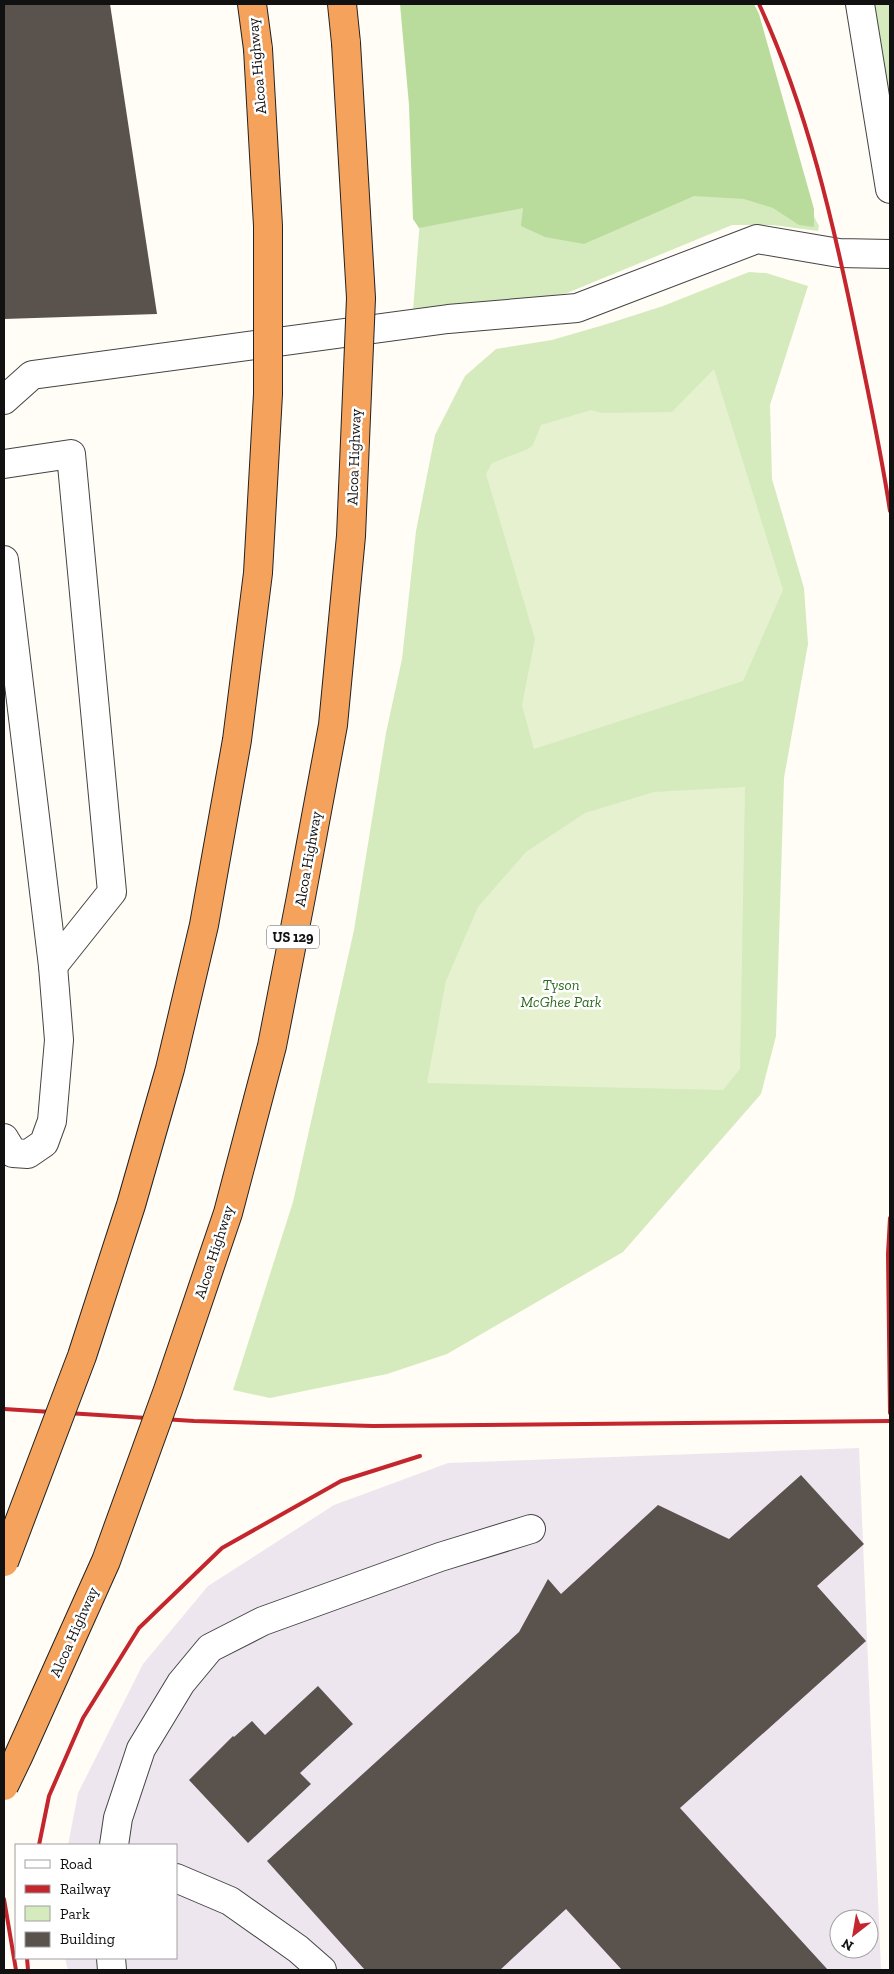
<svg xmlns="http://www.w3.org/2000/svg" width="894" height="1974" viewBox="0 0 894 1974" font-family="'Zilla Slab',serif">
  <style>
    .industrial { fill: #eee6ef; fill-rule: evenodd }
    .green { fill: #d5ebbd }
    .forest { fill: #b9dc9c }
    .pitch { fill: #e6f2cf }
    .building { fill: #5a524d }
    .lines { fill: none; stroke-linecap: round; stroke-linejoin: round }
    .minor-casing { stroke: #444; stroke-width: 30 }
    .highway-casing { stroke: #222; stroke-width: 30 }
    .minor { stroke: #fff; stroke-width: 28 }
    .highway { stroke: #f5a25d; stroke-width: 28 }
    .rail { stroke: #c4262e; stroke-width: 4 }
    .highway-bridge-casing { stroke: #222; stroke-width: 30; stroke-linecap: butt }
    .highway-bridge { stroke: #f5a25d; stroke-width: 28 }
    .labels { text-anchor: middle; stroke-width: 5; stroke-linejoin: round; paint-order: stroke }
    .shield { fill: #fff; stroke: #585858; stroke-width: 1 }
    .shield-label { font-size: 14px; font-weight: bold; fill: #111 }
    .street-label { font-size: 15px; fill: #111; stroke: #fff }
    .park-label { font-size: 15px; font-style: italic; fill: #2f6b1f; stroke: #fff }
  </style>
  <rect width="100%" height="100%" fill="#fffdf5"/>
  <path class="industrial" d="M859 1448 881 1970H68L65 1958H176V1845H68L78 1793 143 1664 208 1586 334 1505 448 1463ZM839 1919H869V1949H839Z"/>
  <g class="green">
    <path d="M743 4 808 205 819 226 818 231 773 225H732L567 293 457 312 413 311 423 180Z"/>
    <path d="M871 4H890V120Z"/>
    <path d="M749 272 766 273 808 286 770 405 772 479 804 588 808 644 784 778 776 1036 761 1094 623 1252 447 1354 387 1374 270 1398 233 1390 293 1202 354 930 386 733 402 659 416 531 435 435 465 376 496 349 552 340 607 324 663 306Z"/>
  </g>
  <path class="forest" d="M400 4H754L759 14 814 209V227L799 225 773 208 744 199 694 196 584 244 545 237 521 226 523 208 419 228 413 219 409 105Z"/>
  <g class="pitch">
    <path d="M714 369 783 590 743 681 534 749 522 705 535 639 486 474 492 463 528 449 533 445 541 425 591 410 601 413 672 412Z"/>
    <path d="M745 787 740 1069 723 1090 427 1083 446 981 478 907 526 852 585 813 654 792Z"/>
  </g>
  <g class="building">
    <path d="M4 4H110L157 314 4 319Z"/>
    <path d="M801 1475 864 1544 817 1586 866 1641 680 1808 828 1970H622L566 1909 500 1970H365L267 1861 519 1632 548 1579 561 1594 658 1505 729 1539Z"/>
    <path d="M318 1686 353 1724 300 1773 311 1784 248 1843 189 1780 233 1736 234 1737 252 1721 265 1735Z"/>
  </g>
  <g class="lines">
    <g class="minor-casing">
      <g id="minor">
        <path d="M860 4 890 189"/>
        <path d="M4 400 32 375 448 319 577 308 757 239 839 253 890 254"/>
        <path d="M4 464 71 454 112 892 53 966"/>
        <path d="M4 560 53 966 59 1040 52 1121 44 1143 28 1154 13 1153 4 1138"/>
        <path d="M114 1845 118 1818 141 1749 181 1683 210 1648 263 1621 440 1557 531 1529"/>
        <path d="M176 1878 230 1901 298 1949 322 1970"/>
        <path d="M111 1958 112 1970"/>
      </g>
    </g>
    <g class="highway-casing">
      <g id="highway">
        <path d="M252 4 258 49"/>
        <path d="M342 4 346 43"/>
      </g>
    </g>
    <use href="#minor" class="minor"/>
    <use href="#highway" class="highway"/>
    <g class="rail">
      <path d="M759 4C807 108 833 221 856 333 868 392 881 451 890 511"/>
      <path d="M890 1218 888 1254 890 1413"/>
      <path d="M4 1409 194 1421 373 1426 890 1421"/>
      <path d="M39 1845 49 1796 83 1718 139 1628 222 1548 341 1481 420 1456"/>
      <path d="M4 1899 16 1970"/>
      <path d="M27 1958 28 1970"/>
    </g>
    <g class="highway-bridge-casing">
      <g id="highway-bridge">
        <path d="M4 1562 82 1356 131 1205 170 1069 204 925 237 740 258 573 268 394V226L258 49"/>
        <path d="M4 1786 18 1757 106 1561 168 1390 228 1213 272 1046 301 897 333 725 351 536 361 298 346 43"/>
      </g>
    </g>
    <use href="#highway-bridge" class="highway-bridge"/>
  </g>
  <g class="labels">
    <rect class="shield" x="267" y="925.5" width="52" height="23" rx="4"/>
    <g class="shield-label">
      <text x="293" y="942">US 129</text>
    </g>
    <g class="street-label">
      <text transform="translate(257 66) rotate(-95)" y="5">Alcoa Highway</text>
      <text transform="translate(354 457) rotate(-88)" y="5">Alcoa Highway</text>
      <text transform="translate(308 859) rotate(-80)" y="5">Alcoa Highway</text>
      <text transform="translate(214 1252) rotate(-72)" y="5">Alcoa Highway</text>
      <text transform="translate(74 1632) rotate(-66)" y="5">Alcoa Highway</text>
    </g>
    <g class="park-label">
      <text x="561" y="990">Tyson<tspan x="561" dy="17">McGhee Park</tspan></text>
    </g>
  </g>
  <rect width="894" height="1974" fill="none" stroke="#111111" stroke-width="10"/>
  <rect x="15" y="1844" width="162" height="115" fill="#ffffff" stroke="#a0a0a0"/>
  <rect x="25" y="1860" width="25" height="8" fill="#ffffff" stroke="#a0a0a0"/>
  <text x="60" y="1869" font-size="15" fill="#111111">Road</text>
  <rect x="25" y="1885" width="25" height="8" fill="#c4262e" stroke="#a0a0a0"/>
  <text x="60" y="1894" font-size="15" fill="#111111">Railway</text>
  <rect x="25" y="1906" width="25" height="15" fill="#d5ebbd" stroke="#a0a0a0"/>
  <text x="60" y="1919" font-size="15" fill="#111111">Park</text>
  <rect x="25" y="1932" width="25" height="15" fill="#5a524d" stroke="#a0a0a0"/>
  <text x="60" y="1944" font-size="15" fill="#111111">Building</text>
  <g transform="translate(854 1934) rotate(211)"><circle r="24" fill="#ffffff" stroke="#a0a0a0"/>
  <path d="M0-4L9 19L0 12L-9 19Z" fill="#c4262e"/>
  <text y="-8" font-size="14" font-weight="bold" text-anchor="middle" fill="#111111">N</text>
  </g>
</svg>
